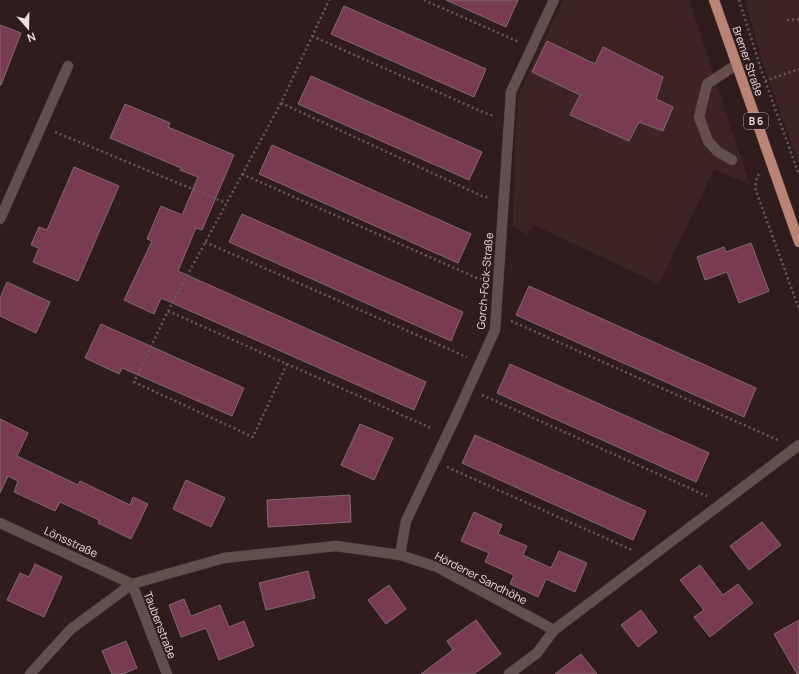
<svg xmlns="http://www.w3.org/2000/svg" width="799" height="674" viewBox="0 0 799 674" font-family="Manrope,sans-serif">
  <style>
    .built { fill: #3e2324 }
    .building { fill: #783b51; stroke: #826a71 }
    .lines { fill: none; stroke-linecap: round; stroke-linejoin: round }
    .minor-casing { stroke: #4a3a3b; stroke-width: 11 }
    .major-casing { stroke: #4a3a3b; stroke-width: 11 }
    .path { stroke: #6b5959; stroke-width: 2.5; stroke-dasharray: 2 3; stroke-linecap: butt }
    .minor { stroke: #654e4e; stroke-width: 10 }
    .major { stroke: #bb8373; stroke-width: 10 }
    .labels { text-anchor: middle; stroke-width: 4; stroke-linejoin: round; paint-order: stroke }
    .shield { fill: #301c1c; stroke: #b4a4a4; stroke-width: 1 }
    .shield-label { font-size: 10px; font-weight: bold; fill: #eddfdf }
    .street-label { font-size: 11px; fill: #eddfdf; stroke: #301c1c }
  </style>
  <rect width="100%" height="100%" fill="#301c1c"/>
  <g class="built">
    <path d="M563 0H689L750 185 714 169 659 284 534 225 528 235 513 227 514 165 518 96Z"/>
    <path d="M745 0H799V164L764 67Z"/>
  </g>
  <g class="building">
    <path d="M446 0H518L506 27Z"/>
    <path d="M344 6 486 69 474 97 331 34Z"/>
    <path d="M0 25 21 33 1 85H0Z"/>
    <path d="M547 41 595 64 603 47 663 77 656 99 673 107 663 131 639 122 629 141 570 115 580 95 532 72Z"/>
    <path d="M311 76 482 152 469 180 298 104Z"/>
    <path d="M125 104 170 123 168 127 234 155 202 230 196 228 178 271 426 382 414 410 161 298 154 314 124 300 152 241 147 239 161 206 182 215 198 177 180 170 181 168 110 138Z"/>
    <path d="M272 145 471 234 458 263 259 174Z"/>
    <path d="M74 167 119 186 78 281 33 262 39 248 31 245 39 227 47 230Z"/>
    <path d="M242 214 463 312 451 341 229 242Z"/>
    <path d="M751 243 769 291 739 303 727 272 705 280 697 257 724 247 726 252Z"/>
    <path d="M7 282 50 302 36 333 0 316V298Z"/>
    <path d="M529 286 756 388 744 417 516 315Z"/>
    <path d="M101 324 244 388 232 416 122 368 119 374 85 358Z"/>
    <path d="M510 364 709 453 696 482 497 393Z"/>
    <path d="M0 419 28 433 17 456 78 485 80 481 130 505 133 497 148 504 131 539 98 523 99 520 60 502 55 511 14 492 18 481 8 476 0 493Z"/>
    <path d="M360 424 393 438 374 480 341 465Z"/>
    <path d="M475 435 646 511 633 540 462 463Z"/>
    <path d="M186 480 225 498 211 527 173 509Z"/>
    <path d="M350 495 351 522 268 527 267 500Z"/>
    <path d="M474 512 502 525 498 534 527 546 523 555 551 568 559 551 587 563 575 592 546 579 538 597 510 584 514 575 485 562 489 553 461 541Z"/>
    <path d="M762 522 781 545 749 570 730 546Z"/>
    <path d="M35 564 62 577 44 617 7 600 20 573 29 577Z"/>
    <path d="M700 565 723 595 738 584 753 603 710 637 694 617 704 610 680 580Z"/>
    <path d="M308 571 315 598 266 610 259 583Z"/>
    <path d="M389 585 406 609 386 624 368 600Z"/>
    <path d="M184 599 191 616 220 605 229 627 244 621 254 646 219 660 206 628 181 637 169 605Z"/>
    <path d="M641 610 657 632 638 647 621 625Z"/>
    <path d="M476 620 501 654 474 674H421L453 650 447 641Z"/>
    <path d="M799 620V674H797L774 634Z"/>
    <path d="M126 641 137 668 123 674H112L102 651Z"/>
    <path d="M581 654 597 674H555Z"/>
  </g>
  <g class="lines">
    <g class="minor-casing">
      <g id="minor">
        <path d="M732 160 717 151 708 141 699 117 707 84 736 65"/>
        <path d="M0 219 68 66"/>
        <path d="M0 523 132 584 167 674"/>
        <path d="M400 555 406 521 457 414 495 330 511 92 554 0"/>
        <path d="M30 674 71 629 132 584 224 558 336 546 400 555 437 567 554 630 799 445"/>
        <path d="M509 674 537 653 554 630"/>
      </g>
    </g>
    <g class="major-casing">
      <path id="major" d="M714 0 799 242"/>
    </g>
    <g class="path">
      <path d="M424 0 519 42"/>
      <path d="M739 0 762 72 799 175"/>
      <path d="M787 20 799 19"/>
      <path d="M312 36 485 113 495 116"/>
      <path d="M765 81 799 69"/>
      <path d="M281 103 482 196 490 198"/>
      <path d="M55 132 226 203"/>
      <path d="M242 174 477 278 483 279"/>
      <path d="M759 174 757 177 755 188 799 309"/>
      <path d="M205 242 467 357"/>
      <path d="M168 311 433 429"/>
      <path d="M511 321 780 441"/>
      <path d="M287 364 253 437 134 382 168 311 281 103 329 0"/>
      <path d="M482 395 707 496"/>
      <path d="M447 467 634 551"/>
    </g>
    <use href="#minor" class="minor"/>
    <use href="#major" class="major"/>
  </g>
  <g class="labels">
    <rect class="shield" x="744" y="113" width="24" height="16" rx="3"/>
    <g class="shield-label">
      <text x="756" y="125">B 6</text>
    </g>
    <g class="street-label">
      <text transform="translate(748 61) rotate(71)" y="4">Bremer Straße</text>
      <text transform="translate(485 281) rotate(-85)" y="4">Gorch-Fock-Straße</text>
      <text transform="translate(71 542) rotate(25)" y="4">Lönsstraße</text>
      <text transform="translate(481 578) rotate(27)" y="4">Hördener Sandhöhe</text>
      <text transform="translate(160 625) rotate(69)" y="4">Taubenstraße</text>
    </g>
  </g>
  <g transform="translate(28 28) rotate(160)" stroke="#301c1c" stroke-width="3" paint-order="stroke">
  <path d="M0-3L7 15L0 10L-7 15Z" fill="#eddfdf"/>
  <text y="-6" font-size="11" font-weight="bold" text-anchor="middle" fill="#eddfdf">N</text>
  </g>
</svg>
